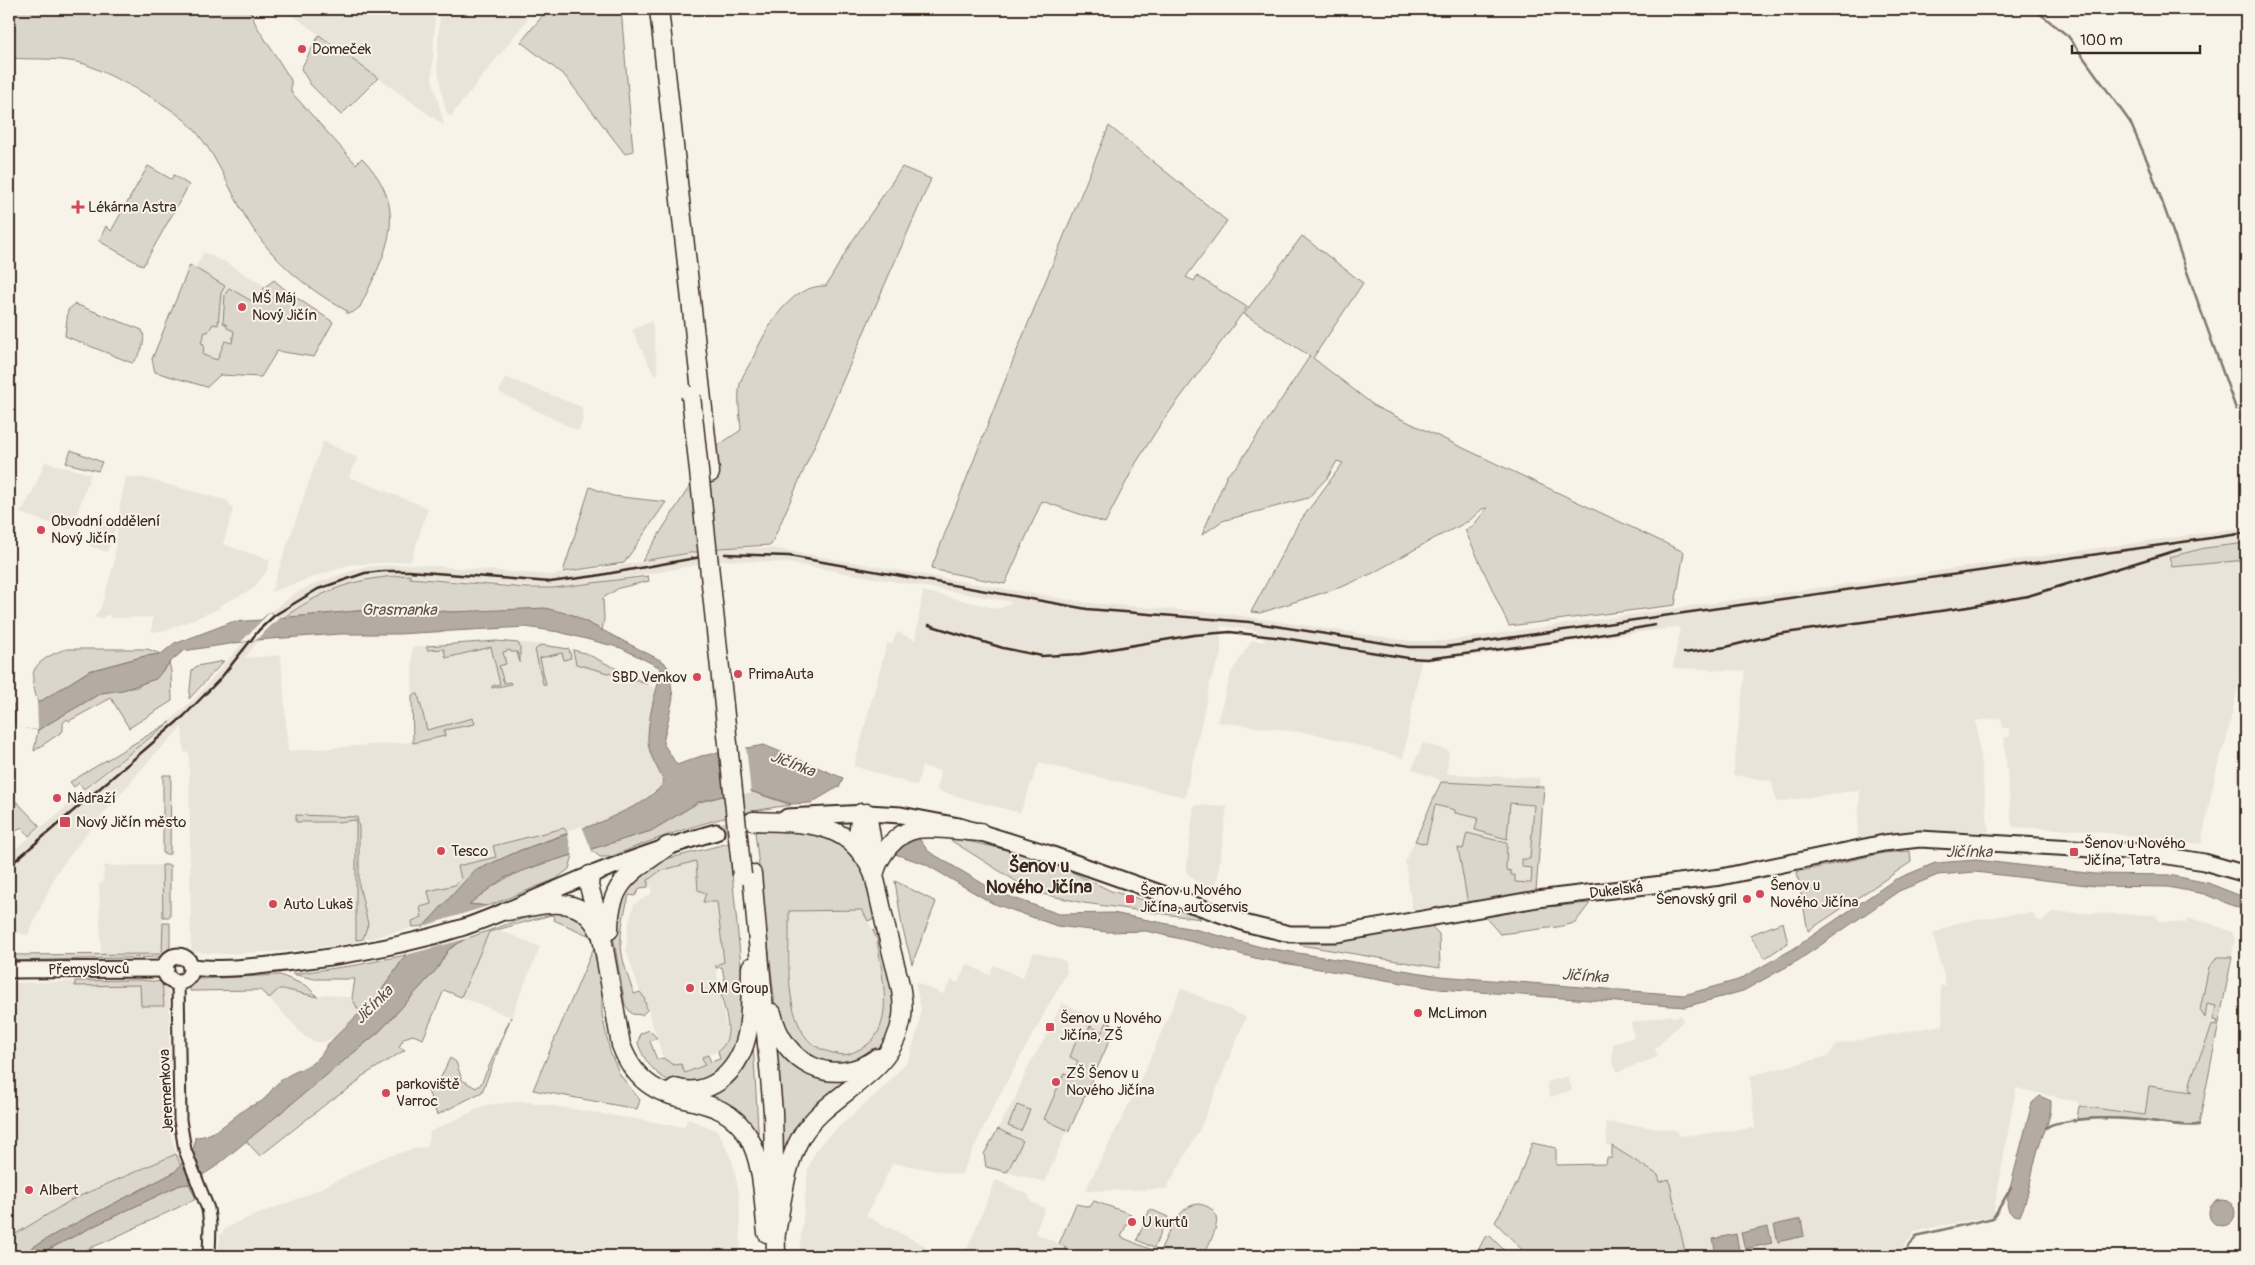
<svg xmlns="http://www.w3.org/2000/svg" width="2255" height="1265" viewBox="0 0 2255 1265" font-family="Pangolin,sans-serif">
  <style>
    .built { fill: #e9e4d9 }
    .green { fill: #dbd6cb; stroke: #8b8074 }
    .water { fill: #b4aca0; stroke: #84786c }
    .pier { fill: #f7f3e8 }
    .lines { fill: none; stroke-linecap: round; stroke-linejoin: round }
    .stream { stroke: #84786c; stroke-width: 2.5 }
    .major-tunnel { stroke: #d1cbc0; stroke-width: 15; stroke-dasharray: 15 8; stroke-linecap: butt }
    .minor-casing { stroke: #3b2a1e; stroke-width: 15 }
    .major-casing { stroke: #3b2a1e; stroke-width: 19 }
    .highway-casing { stroke: #3b2a1e; stroke-width: 21 }
    .minor { stroke: #f7f3e8; stroke-width: 11 }
    .major { stroke: #f7f3e8; stroke-width: 15 }
    .highway { stroke: #f7f3e8; stroke-width: 18 }
    .rail { stroke: #3b2a1e; stroke-width: 2.5 }
    .highway-bridge-casing { stroke: #3b2a1e; stroke-width: 21; stroke-linecap: butt }
    .highway-bridge { stroke: #f7f3e8; stroke-width: 18 }
    .poi-dot { fill: #d1495b; stroke: #f7f3e8; stroke-width: 2 }
    .labels { text-anchor: middle; stroke-width: 4; stroke-linejoin: round; paint-order: stroke }
    .poi-label { font-size: 15px; fill: #3b2a1e; stroke: #f7f3e8; text-anchor: start }
    .street-label { font-size: 15px; fill: #3b2a1e; stroke: #f7f3e8 }
    .water-label { font-size: 16px; font-style: italic; fill: #5f5145; stroke: #f7f3e8 }
    .quarter-label { font-size: 18px; font-weight: bold; fill: #3b2a1e; stroke: #f7f3e8 }
  </style>
  <rect width="100%" height="100%" fill="#f7f3e8"/>
  <filter id="ink" filterUnits="userSpaceOnUse"><feTurbulence type="fractalNoise" baseFrequency=".02" numOctaves="2"/><feDisplacementMap in="SourceGraphic" scale="10" xChannelSelector="R" yChannelSelector="G"/><feConvolveMatrix kernelMatrix="1 2 1 2 8 2 1 2 1" color-interpolation-filters="sRGB"/></filter>
  <g filter="url(#ink)">
    <g class="built">
      <path d="M284 9H431L435 20 432 78 444 124 443 125Z"/>
      <path d="M440 9H514L528 19 451 116 447 114 442 94 437 64Z"/>
      <path d="M204 252 221 261 222 260 265 286 274 280 288 292 333 322 314 357 277 351 261 377 220 375 207 387 155 372 152 359 190 265 195 268Z"/>
      <path d="M652 321 658 373 655 377 632 330Z"/>
      <path d="M505 377 582 407V417L584 418 578 431 499 392Z"/>
      <path d="M323 441 358 458 349 477 428 508 411 561 349 565 271 592Z"/>
      <path d="M45 462 91 474 71 530 20 513 32 493Z"/>
      <path d="M126 477 144 478 228 501 233 510 223 544 270 560 267 571 253 589 219 606V609L167 630 152 632V617L111 618 110 615 104 616V618H94L101 607 114 563 120 505Z"/>
      <path d="M101 516 117 524 107 552 90 546Z"/>
      <path d="M2246 527V543L2205 548 2169 557 2172 566 2246 560V650L2226 741 2217 767 2201 844 2083 830 2012 827 2004 738 2010 736 2009 728H2003L2001 718 1976 721 1989 832 1889 833 1857 840 1860 790 1776 802 1772 781 1733 775 1745 671 1673 668 1680 629 1677 627 1471 656 1421 661 1403 758 1316 734 1217 722 1231 673 1252 640 1266 642 1256 631 1221 626V655L1211 679 1185 797 1039 763 1020 813 937 791 940 771 922 766 917 786 854 766 887 643 892 644 897 632 915 640 923 591 999 609 1012 602 788 563 726 560 596 583 550 588 409 577 303 604 274 625 255 645 245 658 281 655 288 751 413 742 412 647 496 641 551 645 585 653 655 688 648 741 651 754 664 782 659 790 640 803 601 822 577 830 424 926 423 925 348 944 289 951 227 954 191 952 189 753 184 752 182 727 154 755 87 833 56 874 28 935 17 933 9 940V854L173 718 198 695 266 615 296 593 316 583 363 567 410 564 550 575 594 570 724 548H771L1088 603 1222 613 1410 641H1445Z"/>
      <path d="M2246 730V785L2236 779Z"/>
      <path d="M1423 743 1449 751 1447 773 1450 774 1540 778 1539 787H1544L1536 891 1413 914 1405 862 1442 781 1412 769Z"/>
      <path d="M1194 805 1227 807 1215 897 1186 872Z"/>
      <path d="M696 861 698 890 706 892 717 902 724 963 716 965V968L728 1039 724 1047 718 1051 702 1057 705 1065 684 1073 681 1065H674L663 1058 644 997 640 992 626 950 628 926 634 904 651 894 652 887H648V880L660 871Z"/>
      <path d="M162 865 163 954H101L99 884 103 883 104 866Z"/>
      <path d="M862 910 877 939 884 999 883 1026 870 1045 846 1056 819 1050 801 1029 791 1001 789 911Z"/>
      <path d="M2052 912 2156 915 2159 921 2186 923 2187 918 2209 923 2232 932 2235 939 2209 1078 2193 1092 2145 1115 2079 1106 2078 1102 2016 1088 1993 1216 1914 1231 1898 1256H1528L1495 1222 1517 1183 1532 1143 1556 1148V1165L1606 1164 1607 1158H1612V1146H1607L1606 1122 1675 1130 1681 1136 1755 1128 1750 1076 1828 1056 1837 1044 1943 1025 1940 986 1946 985 1933 934 1957 923 2013 914 2033 913 2036 920 2043 921Z"/>
      <path d="M497 929 540 947 511 1017 461 997 489 932Z"/>
      <path d="M1034 952 1063 960 1066 963 1067 972 999 1096 961 1175 893 1163 866 1216 926 1246 920 1256H799L808 1169 816 1150 824 1140 885 1086 909 1059 919 1026 921 1009 915 982 943 994 952 980 958 983 967 964 989 975 994 965 1022 978Z"/>
      <path d="M140 980 162 982 167 986 169 993 170 1131 176 1154 73 1199 9 1238V983Z"/>
      <path d="M1181 988 1246 1017 1200 1129 1166 1189 1085 1191 1135 1092Z"/>
      <path d="M279 989 311 994 318 997 325 994 352 998 360 1013 335 1037 323 1042H316L305 1037 269 998Z"/>
      <path d="M1062 1003 1116 1026 1069 1131 1067 1130 1045 1182 986 1167 984 1154 1014 1100 1029 1065 1044 1040Z"/>
      <path d="M1671 1015 1672 1017 1681 1015 1683 1021 1655 1049 1658 1057 1618 1072 1612 1062 1613 1044 1634 1037 1631 1023Z"/>
      <path d="M1568 1076 1572 1090 1550 1097 1547 1082Z"/>
      <path d="M522 1101 684 1127 688 1119 718 1131 732 1161 739 1192 741 1256H218L220 1235 225 1229 235 1223 305 1196 382 1158 420 1147 427 1148 430 1132 486 1105Z"/>
      <path d="M996 1180 1029 1195 1031 1202 1045 1208 1035 1233 1066 1247 1061 1256H964Z"/>
    </g>
    <g class="green">
      <path d="M9 9H249L256 25 291 80V92L356 164 362 158C412 210 386 252 360 307L352 313H346L347 311C302 286 266 255 241 209 225 180 214 150 190 125 168 103 115 77 85 64 59 57 35 60 9 58Z"/>
      <path d="M548 9H621L633 151 625 154 565 76 521 42Z"/>
      <path d="M319 35 378 78 341 115 311 85 301 69Z"/>
      <path d="M1109 126 1227 221 1186 277 1194 281 1197 276 1247 307 1160 425 1136 463 1105 523 1042 501 1005 584 931 569 1016 353Z"/>
      <path d="M148 166 171 179 174 175 189 185 143 266 99 241 106 226 111 231Z"/>
      <path d="M902 167 931 179 771 545 720 548 642 561 714 448 741 430C740 415 737 398 740 384 742 376 748 367 752 360 765 331 789 284 826 286L851 243Z"/>
      <path d="M1302 236 1363 283 1313 358 1376 407 1684 552 1675 605 1509 626 1465 530 1473 526 1487 508 1482 509 1469 521 1435 538 1373 573 1344 586 1260 613 1251 612 1298 524 1343 463 1337 461 1328 477 1308 498 1222 521 1202 535 1227 475 1238 465 1310 356 1244 314Z"/>
      <path d="M190 265 225 286 221 293 218 325 213 324 208 332H205L201 343 204 344 203 355 217 360 225 341 232 343 234 331 227 328V325L223 323 225 295 229 288 255 303 265 287 274 280 288 292 333 322 314 357 277 351 261 377 220 375 207 387 155 372 152 359Z"/>
      <path d="M75 304 142 330C147 341 140 356 132 363L65 336 68 310Z"/>
      <path d="M71 450 102 462 98 471 66 463Z"/>
      <path d="M590 487 613 496 666 502 624 563 563 572Z"/>
      <path d="M2246 543V560L2172 567 2169 557 2205 548Z"/>
      <path d="M410 575V578L527 588H553L648 576 649 581 619 588 603 598 604 619 602 631 573 615 450 612 401 607 283 618C327 587 357 578 410 575Z"/>
      <path d="M496 641 518 643 520 647V663L517 652H511L510 650 503 652 506 664 499 666 504 683 510 682 511 684 492 688V686L500 684 491 647 446 658 444 649 427 650V646Z"/>
      <path d="M541 645 569 649 571 658 564 660 562 653 540 658 546 685 543 684 535 650Z"/>
      <path d="M67 649H147L161 654 145 656 89 671 38 703C36 695 32 684 33 675 34 662 55 652 67 649Z"/>
      <path d="M573 650 585 653 647 684 576 664Z"/>
      <path d="M224 661 189 699 192 670 197 666Z"/>
      <path d="M169 663 171 671 172 701 129 728 111 698 69 721 67 719 63 723V731L34 751 38 730 41 728 101 693 137 687 165 669Z"/>
      <path d="M418 694 427 730 473 718 475 724 444 730 445 736 413 743 412 695Z"/>
      <path d="M170 722 84 789 79 783 74 787 70 782Z"/>
      <path d="M163 775H171L170 854H163Z"/>
      <path d="M1441 782 1544 787 1536 891 1468 904 1458 848 1463 849 1467 833 1507 843 1506 870 1511 871V875H1515V882L1531 883 1532 868 1522 867V859H1530L1534 805 1510 803 1507 839 1475 830 1478 818 1455 813V810L1435 805 1426 844 1415 841Z"/>
      <path d="M747 790 791 805C727 813 669 833 610 857H600L590 849 651 831 699 802Z"/>
      <path d="M12 802H17L40 826 29 836 22 827 9 836V805Z"/>
      <path d="M296 815 357 817 359 828V885L368 924 363 939 356 940V820L337 822H296Z"/>
      <path d="M785 827 822 830 860 860 878 917 868 921 862 910 789 911C790 947 784 997 801 1029 809 1045 820 1050 837 1054 846 1056 850 1054 858 1050 899 1033 881 974 877 939L873 931 881 926 896 1007 887 1041 875 1055 825 1068 793 1048 776 1014 755 832Z"/>
      <path d="M564 828 568 833 521 850 475 871 424 926 413 927 412 921 422 917 420 907 431 904 428 891 455 885 461 879 458 866 496 857 493 846Z"/>
      <path d="M944 836 1017 852 1070 871 1111 891 1196 915 1201 919 1084 903 1033 892Z"/>
      <path d="M729 843 745 1006 736 1057 710 1082C700 1083 688 1085 678 1083 659 1081 643 1060 638 1043L640 1034 649 1030 657 1038 650 1041 657 1060 663 1058 674 1065 681 1064 685 1073 705 1065 702 1057 708 1055 711 1062 720 1059 718 1051C736 1038 725 1013 721 994L727 993 722 967 716 968V965L724 962 717 902H703L706 893 698 890 696 861 660 871 648 880V887L640 888 635 896 629 895C617 940 618 950 634 994L640 992 644 997 647 1010 642 1015 632 1014 625 1005 612 929 624 890 652 866 667 859Z"/>
      <path d="M1910 851 1911 862 1808 931 1797 872 1884 853Z"/>
      <path d="M573 855 569 869 556 879 488 906 469 904C503 875 530 867 573 855Z"/>
      <path d="M162 865H170V917H163Z"/>
      <path d="M895 881 936 902 912 964 902 926Z"/>
      <path d="M1590 903 1575 923 1557 927 1500 934 1485 917 1535 908Z"/>
      <path d="M559 909 589 923 602 957V1014L610 1052 620 1075 640 1100 637 1109 533 1090 595 945 590 936 554 920 555 917 551 915 489 932 461 997 444 990 423 1039 413 1035 404 1038 399 1047 405 1050 361 1077 357 1083 326 1104 260 1156 246 1141 380 1031 437 969 448 950 465 939 536 914Z"/>
      <path d="M1783 922 1788 943 1765 958 1750 935Z"/>
      <path d="M163 923H170V947L160 957 9 961V955L162 954Z"/>
      <path d="M1431 926 1439 934 1440 968 1300 945 1301 942 1321 941Z"/>
      <path d="M406 955 379 994 360 1013 352 998 355 979H315L292 974 357 965Z"/>
      <path d="M2218 957H2232L2199 1124C2184 1126 2171 1123 2156 1121 2130 1118 2103 1116 2077 1119L2079 1106 2145 1115 2149 1086 2192 1092 2189 1089C2193 1066 2206 1047 2212 1025L2216 1026 2218 1021 2213 1020 2216 1006 2207 1004 2205 1018 2200 1010 2209 967Z"/>
      <path d="M280 975 307 986 318 997 283 989H279L269 998 260 990 190 991 191 983 199 979Z"/>
      <path d="M140 980 162 982 164 1006H141L140 985 75 986V981Z"/>
      <path d="M511 1017 482 1092 437 1115 428 1091 441 1077 450 1058 456 1062 462 1080 476 1088 481 1084Z"/>
      <path d="M1107 1022 1116 1026 1069 1131 1044 1119 1064 1073 1072 1076 1078 1061 1070 1057 1077 1038 1084 1040 1090 1026 1102 1032Z"/>
      <path d="M774 1034 805 1068 863 1071 821 1108 782 1174Z"/>
      <path d="M753 1042 759 1145 694 1094Z"/>
      <path d="M1017 1105 1030 1110 1021 1131 1008 1126Z"/>
      <path d="M998 1129 1023 1141 1007 1172 986 1167 984 1154Z"/>
      <path d="M1532 1143 1556 1148V1165L1606 1164 1607 1158H1612V1146L1658 1175 1660 1182 1669 1179 1686 1256H1528L1495 1222 1517 1183Z"/>
      <path d="M176 1154 181 1166 175 1172 55 1234 18 1256H9V1238L73 1199Z"/>
      <path d="M189 1184 196 1199 107 1241 71 1256H36L94 1226 180 1185Z"/>
      <path d="M1094 1201 1131 1214 1121 1237 1152 1250 1149 1256H1061L1066 1247 1059 1244 1076 1204 1090 1207Z"/>
      <path d="M1199 1204C1231 1210 1211 1239 1203 1256H1157C1167 1239 1176 1205 1199 1204Z"/>
      <path d="M1150 1209 1168 1217 1154 1248 1137 1240Z"/>
      <path d="M1490 1236 1510 1256H1475L1485 1237Z"/>
    </g>
    <g class="water">
      <path d="M401 607 451 612 545 608 573 615 664 662 669 669 673 698 663 743 677 765 701 756 764 745 843 778 840 786 811 803 791 804 747 790 699 802 651 831 539 865 504 878 469 904 488 906 465 939 448 950 437 969 380 1031 215 1167 189 1184 180 1185 94 1226 35 1256H18L55 1234 175 1172 194 1147 195 1137C216 1137 231 1118 248 1107 252 1105 258 1104 262 1101 269 1096 273 1086 280 1081 298 1067 317 1068 327 1045L379 994 405 956V953L424 930 423 927 474 871 521 850 601 822 641 803 659 789 664 782C659 770 649 756 648 742 647 724 655 689 662 673L659 667 621 648 559 632 526 627 397 634H340L256 640 183 651 169 663 156 679 123 690 101 693 38 730 9 725V704L21 706 38 703 89 671 145 656 161 654 176 642 177 643 232 622 261 620 270 612 279 618Z"/>
      <path d="M918 837 928 851 997 892 1059 914 1113 913 1198 930 1261 947 1440 976 1684 995 1738 980 1793 949 1894 880 1935 863 1976 860 2095 874 2169 875 2208 883 2246 898V911L2204 894 2168 887 2095 886 1975 872 1938 875 1899 891 1799 960 1743 991 1685 1007 1439 989 1259 959 1198 943 1146 931 1107 932 1057 926 992 903 925 864 892 853Z"/>
      <path d="M2040 1096 2051 1101C2052 1121 2041 1135 2037 1153 2031 1175 2029 1196 2020 1216 2007 1216 2006 1206 2008 1196L2032 1103Z"/>
      <circle cx="2222" cy="1213" r="13"/>
      <path d="M1801 1219 1804 1236 1778 1242 1774 1225Z"/>
      <path d="M1768 1227 1772 1243 1745 1249 1741 1233Z"/>
      <path d="M1736 1234 1739 1250 1716 1255 1713 1239Z"/>
    </g>
    <g class="pier">
      <path d="M270 612 279 618 256 640 241 642Z"/>
      <path d="M37 701 38 730 14 727 16 720 15 703 25 704Z"/>
      <path d="M746 746 751 794 747 793 726 798 721 751Z"/>
      <path d="M582 826 592 851 573 858 567 831Z"/>
      <path d="M491 905 469 938 406 955 405 953 424 930V926Z"/>
    </g>
    <g class="lines">
      <g class="stream">
        <path d="M2034 9 2068 36 2130 122 2149 165 2236 409"/>
        <path d="M2046 1128C2051 1123 2058 1123 2064 1122 2094 1116 2127 1118 2157 1122 2172 1124 2184 1127 2199 1125"/>
        <path d="M1902 1256 1916 1236 1993 1218 2011 1188"/>
      </g>
      <path class="major-tunnel" d="M716 832 748 823"/>
      <g class="minor-casing">
        <path id="minor" d="M178 981 180 1120 185 1150 208 1209 210 1224 209 1256"/>
      </g>
      <g class="major-casing">
        <g id="major">
          <path d="M787 817 867 813 901 815 959 826 1047 853 1248 924 1290 934H1337L1537 899 1721 877 1884 843 1920 839 2144 852 2204 862 2246 874"/>
          <circle cx="178" cy="969" r="13"/>
          <path d="M191 967C224 971 260 966 293 962 351 955 408 945 464 927 507 912 548 892 590 875 632 859 673 844 716 832"/>
          <path d="M9 970 166 969"/>
        </g>
      </g>
      <g class="highway-casing">
        <g id="highway">
          <path d="M659 9 710 473"/>
          <path d="M861 813 858 834 866 856"/>
          <path d="M867 813 876 868"/>
          <path d="M753 821C804 823 851 819 874 875 880 900 885 925 891 949 896 971 905 994 902 1017 893 1078 828 1091 801 1137 785 1165 782 1202 776 1233"/>
          <path d="M752 874 773 1112 776 1256"/>
          <path d="M590 875 589 886 600 926 621 1045C650 1122 714 1080 748 1136 764 1164 763 1202 767 1233"/>
          <path d="M874 875C879 855 896 832 917 829 934 826 962 831 980 832"/>
          <path d="M507 911C542 905 580 891 599 931"/>
          <path d="M609 930C609 882 632 872 668 846"/>
          <path d="M772 1013C783 1063 832 1090 877 1058"/>
          <path d="M675 1088C690 1093 706 1090 719 1081 755 1054 750 1007 751 967"/>
        </g>
      </g>
      <use href="#minor" class="minor"/>
      <use href="#major" class="major"/>
      <use href="#highway" class="highway"/>
      <g class="rail">
        <path d="M725 554 789 556 1087 609 1249 622 1409 647H1445L2246 533"/>
        <path d="M929 625 1003 648 1042 656 1081 654 1194 635 1230 632 1283 638 1408 658 1427 659 1576 639 1655 625"/>
        <path d="M1684 653 1726 647 1778 634 1968 607 2028 596 2181 549"/>
        <path d="M9 866 184 716 220 679 259 630 275 615 318 589 365 573 384 571H409L550 582 595 576 701 557"/>
      </g>
      <g class="highway-bridge-casing">
        <path id="highway-bridge" d="M691 396 742 875"/>
      </g>
      <use href="#highway-bridge" class="highway-bridge"/>
    </g>
  </g>
  <g class="poi-dot">
    <circle cx="302" cy="49" r="5"/>
    <path d="M75.5 199.5h5v5h5v5h-5v5h-5v-5h-5v-5h5z"/>
    <circle cx="242" cy="307" r="5"/>
    <circle cx="41" cy="530" r="5"/>
    <circle cx="738" cy="674" r="5"/>
    <circle cx="697" cy="677" r="5"/>
    <circle cx="57" cy="798" r="5"/>
    <rect x="59" y="816" width="12" height="12" rx="2.5"/>
    <circle cx="441" cy="851" r="5"/>
    <rect x="2069" y="847" width="10" height="10" rx="2.5"/>
    <circle cx="1760" cy="894" r="5"/>
    <rect x="1125" y="894" width="10" height="10" rx="2.5"/>
    <circle cx="1747" cy="899" r="5"/>
    <circle cx="273" cy="904" r="5"/>
    <circle cx="690" cy="988" r="5"/>
    <circle cx="1418" cy="1013" r="5"/>
    <rect x="1045" y="1022" width="10" height="10" rx="2.5"/>
    <circle cx="1056" cy="1082" r="5"/>
    <circle cx="386" cy="1093" r="5"/>
    <circle cx="29" cy="1190" r="5"/>
    <circle cx="1132" cy="1222" r="5"/>
  </g>
  <g class="labels">
    <g class="poi-label">
      <text x="312" y="54">Domeček</text>
      <text x="88" y="212">Lékárna Astra</text>
      <text x="252" y="303">MŠ Máj<tspan x="252" dy="17">Nový Jičín</tspan></text>
      <text x="51" y="526">Obvodní oddělení<tspan x="51" dy="17">Nový Jičín</tspan></text>
      <text x="748" y="679">PrimaAuta</text>
      <text x="687" y="682" text-anchor="end">SBD Venkov</text>
      <text x="67" y="803">Nádraží</text>
      <text x="76" y="827">Nový Jičín město</text>
      <text x="2084" y="848">Šenov u Nového<tspan x="2084" dy="17">Jičína, Tatra</tspan></text>
      <text x="451" y="856">Tesco</text>
      <text x="1770" y="890">Šenov u<tspan x="1770" dy="17">Nového Jičína</tspan></text>
      <text x="1140" y="895">Šenov u Nového<tspan x="1140" dy="17">Jičína, autoservis</tspan></text>
      <text x="1737" y="904" text-anchor="end">Šenovský gril</text>
      <text x="283" y="909">Auto Lukaš</text>
      <text x="700" y="993">LXM Group</text>
      <text x="1428" y="1018">McLimon</text>
      <text x="1060" y="1023">Šenov u Nového<tspan x="1060" dy="17">Jičína, ZŠ</tspan></text>
      <text x="1066" y="1078">ZŠ Šenov u<tspan x="1066" dy="17">Nového Jičína</tspan></text>
      <text x="396" y="1089">parkoviště<tspan x="396" dy="17">Varroc</tspan></text>
      <text x="39" y="1195">Albert</text>
      <text x="1142" y="1227">U kurtů</text>
    </g>
    <g class="street-label">
      <text transform="translate(1616 890) rotate(-7)" y="5">Dukelská</text>
      <text transform="translate(89 969) rotate(-1)" y="5">Přemyslovců</text>
      <text transform="translate(166 1091) rotate(-93)" y="5">Jeremenkova</text>
    </g>
    <g class="water-label">
      <text x="399" y="615">Grasmanka</text>
      <text transform="translate(793 763) rotate(21)" y="6">Jičínka</text>
      <text x="1969" y="857">Jičínka</text>
      <text transform="translate(1585 975) rotate(4)" y="6">Jičínka</text>
      <text transform="translate(373 1004) rotate(-45)" y="6">Jičínka</text>
    </g>
    <g class="quarter-label">
      <text x="1039" y="872">Šenov u<tspan x="1039" dy="21">Nového Jičína</tspan></text>
    </g>
  </g>
  <rect width="2255" height="1265" fill="none" stroke="#f7f3e8" stroke-width="30"/>
  <rect x="15" y="15" width="2225" height="1235" fill="none" stroke="#3b2a1e" stroke-width="2" filter="url(#ink)"/>
  <path d="M2072 45v8h128v-8" fill="none" stroke="#3b2a1e" stroke-width="2.5"/>
  <text x="2080" y="45" font-size="15" fill="#3b2a1e" stroke="#f7f3e8" stroke-width="4" paint-order="stroke">100 m</text>
</svg>
